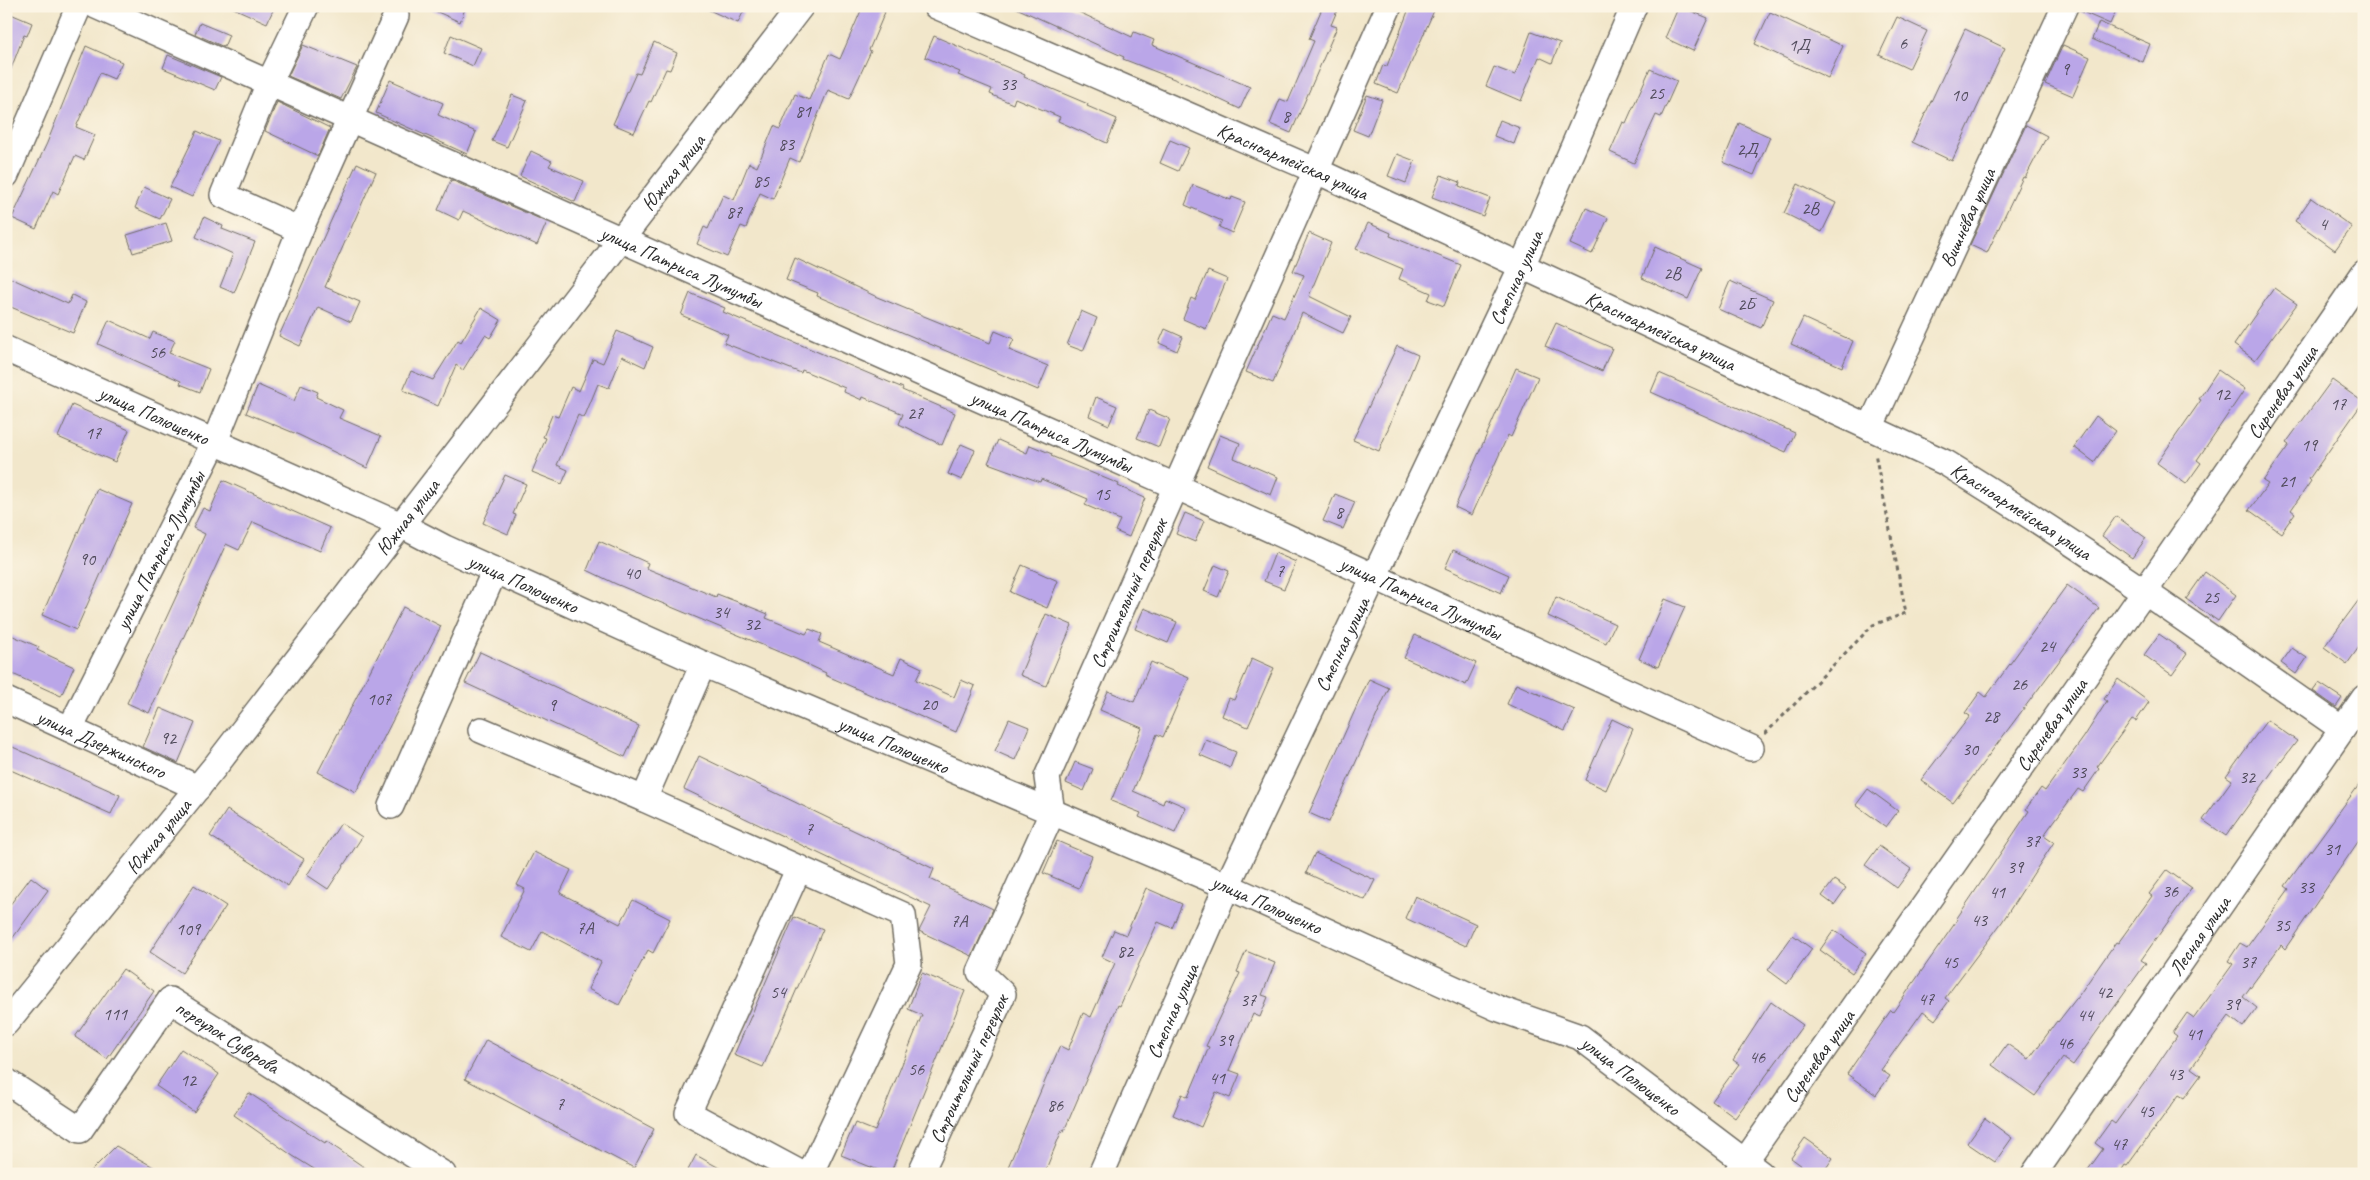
<svg xmlns="http://www.w3.org/2000/svg" width="2370" height="1180" viewBox="0 0 2370 1180" font-family="Caveat,sans-serif">
  <style>
    .building { fill: #baa6e8 }
    .lines { fill: none; stroke-linecap: round; stroke-linejoin: round }
    .minor-casing { stroke: #716d63; stroke-width: 28 }
    .path { stroke: #716d63; stroke-width: 3; stroke-dasharray: 4 4; stroke-linecap: butt }
    .minor { stroke: #fff; stroke-width: 25 }
    .labels { text-anchor: middle; stroke-width: 4; stroke-linejoin: round; paint-order: stroke }
    .number-label { font-size: 18px; fill: #4f4a5a }
    .street-label { font-size: 20px; fill: #2b2b2b; stroke: #fcf5e5 }
  </style>
  <rect width="100%" height="100%" fill="#fcf5e5"/>
  <filter id="ink" filterUnits="userSpaceOnUse"><feTurbulence type="fractalNoise" baseFrequency=".02" numOctaves="2"/><feDisplacementMap in="SourceGraphic" scale="10" xChannelSelector="R" yChannelSelector="G"/><feConvolveMatrix kernelMatrix="1 2 1 2 8 2 1 2 1" color-interpolation-filters="sRGB"/></filter>
  <filter id="wash" filterUnits="userSpaceOnUse"><feTurbulence type="fractalNoise" baseFrequency=".0096" numOctaves="4" result="noise"/><feDisplacementMap in="SourceGraphic" scale="20" xChannelSelector="R" yChannelSelector="G"/><feGaussianBlur stdDeviation="1.12" result="paint"/><feColorMatrix in="noise" values="0 0 0 0 0 0 0 0 0 0 0 0 0 0 0 0 0 1.4 0 .05"/><feComposite in="paint" operator="in"/></filter>
  <g filter="url(#wash)">
    <rect width="100%" height="100%" fill="#f2e7cb"/>
    <g id="blocks">
      <g class="building">
        <path d="M229 6H275L267 23Z"/>
        <path d="M424 6H466L460 22Z"/>
        <path d="M700 6H746L738 23Z"/>
        <path d="M863 6H871L885 12 869 50 871 51 849 99 828 90 799 162 790 158 773 199 760 193 746 228 741 226 727 257 697 244 704 227 708 229 723 195 734 200 749 163 757 167 774 126 780 129 795 94 809 100 829 54 840 59Z"/>
        <path d="M1012 6H1066L1132 37 1134 32 1154 40 1152 45 1250 87 1240 109 1187 84 1123 59 1124 57Z"/>
        <path d="M1323 6H1339L1331 25 1337 27 1291 133 1270 124 1280 99 1288 102 1314 41 1309 39Z"/>
        <path d="M1410 6H1436L1398 93 1376 84 1383 65 1387 66Z"/>
        <path d="M1679 6 1708 18 1693 51 1665 38Z"/>
        <path d="M2079 6H2118L2110 24 2078 10Z"/>
        <path d="M6 12 32 23 27 36 24 35 7 79Z"/>
        <path d="M1770 12 1843 46 1828 78 1755 44Z"/>
        <path d="M1897 17 1927 31 1909 69 1879 55Z"/>
        <path d="M2099 22 2150 44 2143 62 2092 39Z"/>
        <path d="M200 23 229 35 224 47 195 34Z"/>
        <path d="M1965 29 2005 48 1952 161 1912 142Z"/>
        <path d="M1531 32 1560 43 1552 63 1539 57 1521 101 1486 86 1494 67 1515 75Z"/>
        <path d="M451 35 481 48 473 66 444 53Z"/>
        <path d="M934 36 1025 75 1024 77 1088 104 1087 106 1117 119 1107 143 1058 121 1060 117 1015 98 1013 104 990 94 992 89 958 75 960 72 925 57Z"/>
        <path d="M654 42 677 53 670 70 666 69 651 102 649 101 634 133 613 124 636 73 640 74Z"/>
        <path d="M303 45 357 67 341 99 288 76Z"/>
        <path d="M2063 45 2090 57 2073 96 2045 84Z"/>
        <path d="M86 46 122 62 114 79 100 73 76 127 95 135 84 160 75 156 58 194 53 191 36 229 12 218 47 143Z"/>
        <path d="M168 55 221 77 215 90 163 68Z"/>
        <path d="M1650 69 1677 81 1661 117 1656 115 1634 163 1610 152 1623 122 1626 123Z"/>
        <path d="M390 80 443 103 438 115 476 132 467 154 376 113Z"/>
        <path d="M512 95 527 101 507 147 492 141Z"/>
        <path d="M1367 95 1382 100 1368 136 1353 130Z"/>
        <path d="M277 102 330 128 318 156 265 131Z"/>
        <path d="M1500 120 1520 128 1514 144 1494 136Z"/>
        <path d="M1739 123 1770 137 1754 175 1723 162Z"/>
        <path d="M2026 125 2047 136 2025 178 2023 177 1987 253 1970 245Z"/>
        <path d="M197 131 219 141 192 197 170 187Z"/>
        <path d="M1170 140 1189 148 1178 171 1160 163Z"/>
        <path d="M531 151 552 161 549 166 584 181 575 202 520 176Z"/>
        <path d="M1397 154 1415 161 1406 183 1388 176Z"/>
        <path d="M357 163 376 172 325 287 360 302 351 322 318 307 300 346 279 336Z"/>
        <path d="M1441 175 1460 182 1459 186 1490 198 1483 216 1432 197Z"/>
        <path d="M451 180 547 222 537 245 463 211 459 220 438 210Z"/>
        <path d="M1798 184 1836 203 1822 232 1784 213Z"/>
        <path d="M1193 185 1231 200 1232 197 1245 202 1232 233 1219 227 1222 221 1185 205Z"/>
        <path d="M144 187 170 199 160 219 135 208Z"/>
        <path d="M2311 198 2352 227 2335 250 2295 221Z"/>
        <path d="M1586 208 1608 218 1592 254 1570 244Z"/>
        <path d="M204 217 223 226 222 229 255 242 234 293 220 287 233 254 196 237Z"/>
        <path d="M166 223 172 241 133 253 127 235Z"/>
        <path d="M1368 223 1391 233 1390 236 1461 265 1444 306 1428 300 1431 293 1399 279 1403 269 1356 249Z"/>
        <path d="M1309 233 1331 243 1309 296 1351 317 1343 333 1302 313 1273 383 1246 372 1272 313 1284 318 1304 275 1293 271Z"/>
        <path d="M1655 247 1702 268 1688 299 1642 278Z"/>
        <path d="M795 258 877 297 990 343 995 331 1014 339 1009 350 1048 366 1038 390 817 296 818 293 786 280Z"/>
        <path d="M1208 271 1227 279 1206 329 1183 319 1191 298 1195 300Z"/>
        <path d="M6 276 68 304 72 295 86 302 73 333 6 305Z"/>
        <path d="M1730 281 1773 300 1761 328 1718 309Z"/>
        <path d="M2274 288 2297 304 2255 360 2234 345Z"/>
        <path d="M690 293 725 308 723 312 903 388 902 390 955 413 942 445 899 424 903 414 863 397 862 400 844 392 845 388 802 370 801 373 724 343 728 335 681 315Z"/>
        <path d="M481 308 501 320 490 338 485 335 463 370 456 365 438 406 403 390 411 371 433 380 458 340 461 342Z"/>
        <path d="M1081 311 1097 318 1083 351 1067 345Z"/>
        <path d="M1803 318 1853 341 1842 367 1791 344Z"/>
        <path d="M109 320 150 339 153 332 175 341 169 353 209 369 200 392 180 384 181 381 98 344Z"/>
        <path d="M1556 323 1612 348 1602 371 1545 346Z"/>
        <path d="M1165 329 1183 337 1177 351 1159 343Z"/>
        <path d="M617 331 653 347 645 367 622 356 609 388 598 384 584 418 578 415 557 465 568 470 562 484 532 472 546 438 543 437 552 415 558 417 571 387 579 391 593 359 603 363Z"/>
        <path d="M1397 346 1418 355 1379 451 1353 440Z"/>
        <path d="M1516 368 1538 377 1511 437 1508 435 1472 515 1455 507Z"/>
        <path d="M2218 370 2245 389 2197 460 2201 463 2186 484 2157 463 2201 400 2199 399Z"/>
        <path d="M1659 373 1795 433 1786 452 1651 392Z"/>
        <path d="M2332 380 2363 402 2309 479 2311 481 2291 510 2295 513 2281 533 2249 510 2268 484 2263 481 2289 445 2286 443Z"/>
        <path d="M258 385 294 401 301 385 318 392 316 397 343 410 339 418 381 436 367 468 299 435 246 413Z"/>
        <path d="M1096 397 1117 406 1109 425 1089 416Z"/>
        <path d="M72 405 129 430 115 462 58 437Z"/>
        <path d="M1149 410 1170 419 1159 447 1137 438Z"/>
        <path d="M2096 416 2116 431 2094 462 2074 447Z"/>
        <path d="M1220 435 1240 443 1234 458 1278 477 1271 495 1207 466Z"/>
        <path d="M998 440 1027 453 1030 445 1052 454 1051 456 1119 484 1118 486 1145 498 1129 537 1115 531 1120 520 1085 505 1088 499 1041 479 1040 482 988 463Z"/>
        <path d="M961 444 975 450 962 480 948 474Z"/>
        <path d="M505 475 526 484 513 514 516 515 508 534 483 523Z"/>
        <path d="M223 480 330 528 320 551 253 522 239 550 226 544 149 713 127 703 205 534 193 528 203 508 210 511Z"/>
        <path d="M97 489 132 504 76 630 42 615Z"/>
        <path d="M1335 494 1355 502 1343 529 1323 521Z"/>
        <path d="M1185 513 1204 521 1195 542 1176 534Z"/>
        <path d="M2116 516 2146 538 2132 558 2102 536Z"/>
        <path d="M599 541 648 563 646 568 687 585 716 597 717 594 748 606 768 614 766 618 806 634 809 629 822 634 819 642 894 674 901 658 922 668 916 680 954 697 961 680 975 686 956 732 825 675 826 673 796 659 616 584 587 570Z"/>
        <path d="M1453 550 1509 575 1501 593 1445 568Z"/>
        <path d="M1275 553 1296 562 1284 589 1264 581Z"/>
        <path d="M1022 565 1058 581 1047 608 1010 592Z"/>
        <path d="M1215 565 1229 571 1218 597 1204 591Z"/>
        <path d="M2205 572 2236 595 2218 621 2186 599Z"/>
        <path d="M2067 585 2099 608 1953 803 1921 780 1970 716 1965 713 1980 692 1986 697Z"/>
        <path d="M2364 593V640L2347 664 2324 647Z"/>
        <path d="M1556 597 1615 624 1606 643 1548 616Z"/>
        <path d="M1665 599 1685 607 1658 667 1639 659Z"/>
        <path d="M403 607 441 626 356 792 318 772Z"/>
        <path d="M1144 608 1177 622 1168 643 1135 629Z"/>
        <path d="M1046 614 1072 625 1046 686 1020 675Z"/>
        <path d="M6 633 39 647 37 650 74 667 61 696 6 671Z"/>
        <path d="M2159 634 2187 654 2172 675 2144 655Z"/>
        <path d="M1415 635 1476 663 1466 685 1404 658Z"/>
        <path d="M2292 648 2307 658 2296 674 2281 663Z"/>
        <path d="M480 652 639 726 625 757 465 683Z"/>
        <path d="M1252 658 1274 668 1248 727 1222 716 1229 698 1234 700Z"/>
        <path d="M1151 662 1189 678 1163 737 1157 734 1133 791 1163 804 1165 798 1186 807 1175 833 1139 817 1141 813 1111 801 1142 728 1100 710 1108 691 1134 702Z"/>
        <path d="M1369 679 1389 688 1329 822 1309 813Z"/>
        <path d="M2118 679 2149 702 2136 721 2132 719 2097 767 2099 769 2083 792 2078 789 2044 835 2054 842 2002 922 1945 998 1949 1001 1935 1020 1923 1011 1881 1070 1890 1076 1876 1095 1847 1074 1891 1010 1893 1012 1958 919 1957 918 2029 811 2026 809 2041 788 2045 791 2084 737 2107 701 2104 699Z"/>
        <path d="M2319 683 2342 698 2336 707 2313 691Z"/>
        <path d="M1516 684 1575 710 1565 731 1507 704Z"/>
        <path d="M160 708 195 723 178 763 143 747Z"/>
        <path d="M1009 719 1029 727 1015 760 995 751Z"/>
        <path d="M1612 719 1633 729 1606 790 1585 780Z"/>
        <path d="M2267 720 2297 741 2281 762 2280 761 2226 836 2203 820 2232 780 2226 776Z"/>
        <path d="M1206 740 1236 752 1230 768 1200 755Z"/>
        <path d="M6 744 120 795 111 814 6 768Z"/>
        <path d="M699 756 934 869 930 879 993 909 972 956 919 931 931 907 684 789Z"/>
        <path d="M1075 762 1093 769 1084 791 1066 783Z"/>
        <path d="M2364 778V833L2285 949 2281 945 2243 997 2257 1008 2243 1027 2229 1016 2191 1068 2201 1075 2184 1098 2179 1095 2127 1166 2125 1165 2119 1174H2085L2103 1149 2095 1143 2111 1121 2115 1124 2151 1074 2177 1036 2173 1033 2187 1013 2194 1018 2233 964 2228 961 2240 943 2247 947 2289 889 2285 886Z"/>
        <path d="M1868 789 1898 811 1886 827 1856 805Z"/>
        <path d="M227 810 304 859 288 886 210 836Z"/>
        <path d="M341 823 362 837 328 889 307 875Z"/>
        <path d="M1057 841 1092 856 1079 888 1043 873Z"/>
        <path d="M1879 846 1911 869 1897 888 1865 865Z"/>
        <path d="M534 852 571 870 560 893 620 924 633 900 670 919 653 953 648 950 619 1005 588 989 601 962 542 931 531 952 501 937 525 889 517 885Z"/>
        <path d="M1315 853 1375 880 1365 900 1306 873Z"/>
        <path d="M2167 870 2192 888 2141 960 2146 963 2073 1065 2063 1058 2035 1096 1992 1065 2007 1044 2029 1059 2057 1021 2058 1022 2079 995 2116 942 2118 943 2152 896 2149 894Z"/>
        <path d="M31 877 48 890 6 947V910Z"/>
        <path d="M1834 880 1846 888 1834 905 1822 896Z"/>
        <path d="M194 885 226 906 182 973 150 952Z"/>
        <path d="M1146 888 1182 904 1172 928 1158 922 1120 1006 1118 1005 1064 1131 1062 1130 1044 1174H1005L1060 1046 1068 1050 1083 1013 1091 1017 1115 963 1102 957 1114 930 1126 935Z"/>
        <path d="M1415 896 1476 924 1466 946 1405 918Z"/>
        <path d="M794 917 823 929 763 1067 734 1055Z"/>
        <path d="M1834 930 1866 953 1852 973 1820 950Z"/>
        <path d="M1793 935 1812 949 1787 984 1768 970Z"/>
        <path d="M1246 951 1275 963 1262 995 1268 997 1260 1017 1253 1014 1229 1070 1240 1074 1230 1098 1216 1092 1201 1127 1173 1115 1182 1094 1188 1097 1209 1047 1206 1046 1240 973 1237 972Z"/>
        <path d="M123 969 154 991 107 1059 75 1037Z"/>
        <path d="M922 973 965 991 890 1174H888L841 1155 855 1123 875 1131 922 1015 908 1009Z"/>
        <path d="M1771 1002 1803 1025 1735 1118 1712 1101 1739 1064 1733 1060Z"/>
        <path d="M486 1040 654 1129 634 1168 465 1079Z"/>
        <path d="M181 1049 219 1074 194 1112 156 1086Z"/>
        <path d="M249 1093 325 1143 326 1141 374 1174H322L293 1156 234 1115Z"/>
        <path d="M1985 1118 2012 1138 1995 1162 1967 1143Z"/>
        <path d="M1805 1138 1833 1158 1822 1174H1813L1791 1158Z"/>
        <path d="M116 1146 166 1174H88Z"/>
        <path d="M696 1155 730 1174H686Z"/>
      </g>
    </g>
  </g>
  <g filter="url(#ink)">
    <use href="#blocks" fill-opacity="0" stroke="#716d63" stroke-width="1"/>
    <g class="lines">
      <g class="minor-casing">
        <g id="minor">
          <path id="s1" d="M96 6 1175 486 1751 748"/>
          <path id="s2" d="M936 6 1317 171 1946 463C2082 546 2212 638 2342 729"/>
          <path d="M6 175 79 6"/>
          <path d="M300 230 396 16"/>
          <path id="s3" d="M6 349 401 525 445 548 703 664 1227 886 1497 1008 1580 1037 1761 1174"/>
          <path id="s4" d="M1870 428 2065 6"/>
          <path d="M703 664 644 799 903 915 909 964 810 1174"/>
          <path id="s5" d="M6 700 198 788"/>
          <path id="s6" d="M70 729 215 441 300 230 223 195 269 83 306 6"/>
          <path d="M481 730 644 799"/>
          <path d="M391 806 495 570"/>
          <path d="M799 868 688 1113 802 1174"/>
          <path id="s7" d="M6 1023 217 764 801 6"/>
          <path id="s8" d="M6 1081 80 1130 170 1000 443 1174"/>
          <path id="s9" d="M920 1174 1003 994 980 972 1052 813 1047 777 1389 6"/>
          <path id="s10" d="M1101 1174 1227 886 1522 266 1634 6"/>
          <path id="s11" d="M1736 1174 2145 591 2364 273"/>
          <path id="s12" d="M2034 1174 2364 698"/>
        </g>
      </g>
      <path class="path" d="M1765 734 1873 625 1906 613 1875 453"/>
      <use href="#minor" class="minor"/>
    </g>
  </g>
  <g class="labels">
    <g class="number-label">
      <text x="1903" y="49">6</text>
      <text x="1799" y="51">1Д</text>
      <text x="2065" y="75">9</text>
      <text x="1008" y="90">33</text>
      <text x="1656" y="99">25</text>
      <text x="1959" y="101">10</text>
      <text x="803" y="117">81</text>
      <text x="1286" y="122">8</text>
      <text x="786" y="150">83</text>
      <text x="1747" y="155">2Д</text>
      <text x="761" y="187">85</text>
      <text x="1810" y="214">2В</text>
      <text x="734" y="218">87</text>
      <text x="2323" y="230">4</text>
      <text x="1672" y="279">2В</text>
      <text x="1746" y="310">2Б</text>
      <text x="157" y="358">56</text>
      <text x="2222" y="400">12</text>
      <text x="2338" y="410">17</text>
      <text x="915" y="419">27</text>
      <text x="93" y="439">17</text>
      <text x="2309" y="451">19</text>
      <text x="2287" y="487">21</text>
      <text x="1102" y="500">15</text>
      <text x="1339" y="518">8</text>
      <text x="87" y="565">90</text>
      <text x="1280" y="577">7</text>
      <text x="632" y="579">40</text>
      <text x="2211" y="603">25</text>
      <text x="721" y="618">34</text>
      <text x="752" y="630">32</text>
      <text x="2047" y="652">24</text>
      <text x="2019" y="690">26</text>
      <text x="379" y="705">107</text>
      <text x="929" y="710">20</text>
      <text x="552" y="711">9</text>
      <text x="1991" y="722">28</text>
      <text x="168" y="744">92</text>
      <text x="1970" y="755">30</text>
      <text x="2078" y="778">33</text>
      <text x="2247" y="783">32</text>
      <text x="809" y="835">7</text>
      <text x="2032" y="847">37</text>
      <text x="2332" y="855">31</text>
      <text x="2015" y="873">39</text>
      <text x="2306" y="893">33</text>
      <text x="2170" y="897">36</text>
      <text x="1997" y="898">41</text>
      <text x="1979" y="926">43</text>
      <text x="959" y="927">7А</text>
      <text x="2282" y="931">35</text>
      <text x="585" y="934">7А</text>
      <text x="188" y="935">109</text>
      <text x="1125" y="957">82</text>
      <text x="1950" y="968">45</text>
      <text x="2248" y="968">37</text>
      <text x="778" y="998">54</text>
      <text x="2104" y="998">42</text>
      <text x="1926" y="1005">47</text>
      <text x="1248" y="1006">37</text>
      <text x="2232" y="1010">39</text>
      <text x="115" y="1020">111</text>
      <text x="2085" y="1021">44</text>
      <text x="2194" y="1040">41</text>
      <text x="1225" y="1046">39</text>
      <text x="2065" y="1049">46</text>
      <text x="1757" y="1063">46</text>
      <text x="916" y="1075">56</text>
      <text x="2175" y="1080">43</text>
      <text x="1217" y="1084">41</text>
      <text x="188" y="1086">12</text>
      <text x="560" y="1110">7</text>
      <text x="1055" y="1111">86</text>
      <text x="2146" y="1117">45</text>
      <text x="2119" y="1150">47</text>
    </g>
    <g class="street-label">
      <text dy="7" stroke="none"><textPath href="#s2" startOffset="389">Красноармейская улица</textPath></text>
      <text dy="7" stroke="none"><textPath href="#s7" startOffset="1081">Южная улица</textPath></text>
      <text dy="7" stroke="none"><textPath href="#s4" startOffset="232">Вишнёвая улица</textPath></text>
      <text dy="7" stroke="none"><textPath href="#s1" startOffset="641">улица Патриса Лумумбы</textPath></text>
      <text dy="7" stroke="none"><textPath href="#s10" startOffset="988">Степная улица</textPath></text>
      <text dy="7" stroke="none"><textPath href="#s2" startOffset="794">Красноармейская улица</textPath></text>
      <text dy="7" stroke="none"><textPath href="#s11" startOffset="954">Сиреневая улица</textPath></text>
      <text dy="7" stroke="none"><textPath href="#s3" startOffset="162">улица Полющенко</textPath></text>
      <text dy="7" stroke="none"><textPath href="#s1" startOffset="1046">улица Патриса Лумумбы</textPath></text>
      <text dy="7" stroke="none"><textPath href="#s2" startOffset="1198">Красноармейская улица</textPath></text>
      <text dy="7" stroke="none"><textPath href="#s7" startOffset="646">Южная улица</textPath></text>
      <text dy="7" stroke="none"><textPath href="#s6" startOffset="200">улица Патриса Лумумбы</textPath></text>
      <text dy="7" stroke="none"><textPath href="#s3" startOffset="568">улица Полющенко</textPath></text>
      <text dy="7" stroke="none"><textPath href="#s9" startOffset="642">Строительный переулок</textPath></text>
      <text dy="7" stroke="none"><textPath href="#s1" startOffset="1451">улица Патриса Лумумбы</textPath></text>
      <text dy="7" stroke="none"><textPath href="#s10" startOffset="582">Степная улица</textPath></text>
      <text dy="7" stroke="none"><textPath href="#s11" startOffset="549">Сиреневая улица</textPath></text>
      <text dy="7" stroke="none"><textPath href="#s5" startOffset="105">улица Дзержинского</textPath></text>
      <text dy="7" stroke="none"><textPath href="#s3" startOffset="972">улица Полющенко</textPath></text>
      <text dy="7" stroke="none"><textPath href="#s7" startOffset="241">Южная улица</textPath></text>
      <text dy="7" stroke="none"><textPath href="#s3" startOffset="1378">улица Полющенко</textPath></text>
      <text dy="7" stroke="none"><textPath href="#s12" startOffset="290">Лесная улица</textPath></text>
      <text dy="7" stroke="none"><textPath href="#s10" startOffset="178">Степная улица</textPath></text>
      <text dy="7" stroke="none"><textPath href="#s8" startOffset="315">переулок Суворова</textPath></text>
      <text dy="7" stroke="none"><textPath href="#s11" startOffset="144">Сиреневая улица</textPath></text>
      <text dy="7" stroke="none"><textPath href="#s9" startOffset="116">Строительный переулок</textPath></text>
      <text dy="7" stroke="none"><textPath href="#s3" startOffset="1782">улица Полющенко</textPath></text>
    </g>
  </g>
  <rect width="2370" height="1180" fill="none" stroke="#fcf5e5" stroke-width="25"/>
</svg>
